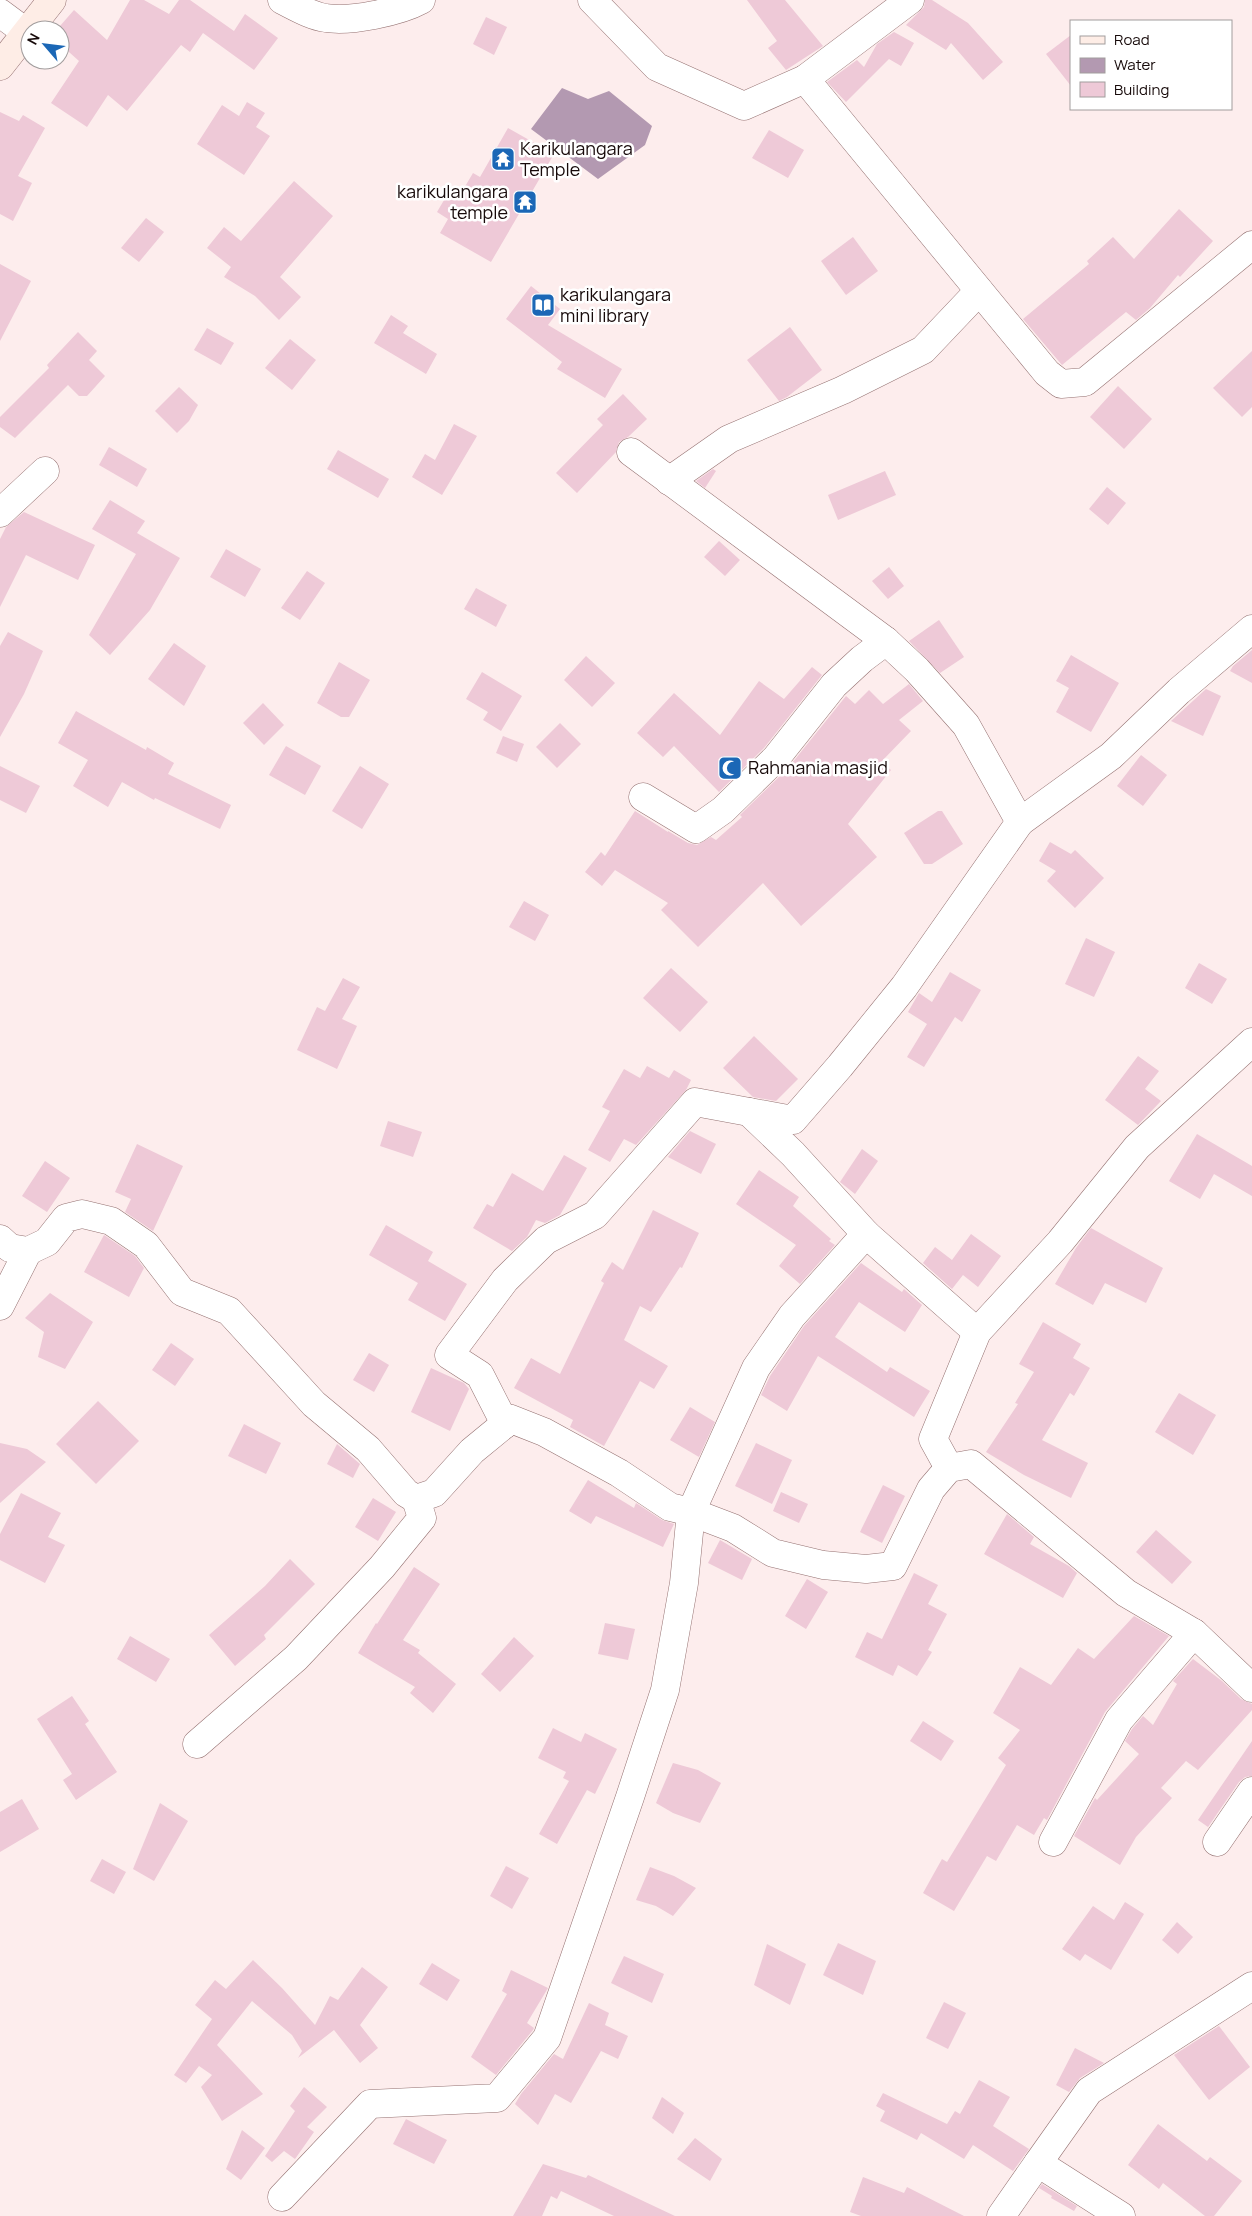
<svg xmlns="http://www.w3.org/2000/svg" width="1252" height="2216" viewBox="0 0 1252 2216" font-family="Manrope,sans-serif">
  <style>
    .water { fill: #b399b1 }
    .building { fill: #eec9d7 }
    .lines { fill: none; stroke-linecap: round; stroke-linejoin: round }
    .street-casing { stroke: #957272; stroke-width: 29 }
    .secondary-casing { stroke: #957272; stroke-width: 29 }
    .street { stroke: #fff; stroke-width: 28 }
    .secondary { stroke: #feede6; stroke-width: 28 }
    .labels { text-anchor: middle; stroke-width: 5; stroke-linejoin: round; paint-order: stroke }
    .poi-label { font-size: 18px; fill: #170a0a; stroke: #fff; text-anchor: start }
  </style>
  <rect width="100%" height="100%" fill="#fdeded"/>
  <path class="water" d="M562 88 588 99 609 91 652 126 645 145 598 179 531 129Z"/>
  <g class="building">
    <path d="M130 0H144L169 14 179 0H190L234 31 245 14 278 38 254 70 203 33 190 52 181 45 127 111 108 95 87 127 51 103 79 61 60 44V26L74 10 107 40Z"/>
    <path d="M747 0H785L823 46 786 70 768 48 777 41Z"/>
    <path d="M925 0H932L968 23 1003 62 983 80 951 43 946 50 906 25 924 7Z"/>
    <path d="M486 17 507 27 494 55 473 44Z"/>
    <path d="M894 32 914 43 901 66 889 59 846 102 827 82 857 60 864 67 877 44Z"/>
    <path d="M1071 35V86L1046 54Z"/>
    <path d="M247 102 265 113 256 127 270 136 244 175 197 144 222 105 239 116Z"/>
    <path d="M0 112 19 121 23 115 45 128 18 176 32 183 13 221 0 214Z"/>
    <path d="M508 128 554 154 491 262 440 233 448 219 437 212 447 195 457 200 473 173 480 177Z"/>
    <path d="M769 130 804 150 788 178 752 158Z"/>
    <path d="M294 181 333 216 280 277 301 297 279 320 255 296 224 277 231 267 207 248 224 227 241 241Z"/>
    <path d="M1179 209 1213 241 1180 277 1178 275 1150 308 1136 320 1126 312 1062 365 1023 319 1089 264 1087 261 1113 237 1134 259Z"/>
    <path d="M146 218 164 232 139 262 121 248Z"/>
    <path d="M853 237 878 271 846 295 821 261Z"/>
    <path d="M0 264 31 281 0 341Z"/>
    <path d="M531 286 560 309 548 325 622 369 605 398 557 369 562 362 506 319Z"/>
    <path d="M391 315 408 326 403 333 437 354 426 374 374 343Z"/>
    <path d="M790 327 822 370 787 397 779 401 747 360Z"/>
    <path d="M207 328 234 343 221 365 194 350Z"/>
    <path d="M78 332 97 351 89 360 105 376 87 396H79L68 385 15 438 0 427V417L49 368 47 365Z"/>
    <path d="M290 339 316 360 292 390 265 368Z"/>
    <path d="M1252 351V407L1242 417 1213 388Z"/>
    <path d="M1118 386 1152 419 1124 449 1090 417Z"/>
    <path d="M179 387 198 405 189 421 177 433 155 411Z"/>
    <path d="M623 394 647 419 628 437 619 442 616 452 577 493 556 473 603 425 597 419Z"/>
    <path d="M454 424 477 436 442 495 412 477 425 454 435 460Z"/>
    <path d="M109 447 147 469 137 487 99 465Z"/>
    <path d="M338 450 389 479 378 498 327 469Z"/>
    <path d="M713 469 716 471 705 488 696 481Z"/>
    <path d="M885 471 896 495 838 520 828 495Z"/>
    <path d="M1107 487 1126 503 1108 525 1089 509Z"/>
    <path d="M110 500 145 521 137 533 180 558 150 610 110 655 89 635 136 554 92 529Z"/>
    <path d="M24 512 95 545 78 580 26 555 0 607V539L6 527Z"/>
    <path d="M719 541 740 560 725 576 704 557Z"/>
    <path d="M226 549 261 569 245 597 210 577Z"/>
    <path d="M889 567 904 586 888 599 872 581Z"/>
    <path d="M307 571 325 583 300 620 281 608Z"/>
    <path d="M476 588 507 605 496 627 464 609Z"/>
    <path d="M939 620 964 657 940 673 909 641Z"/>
    <path d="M8 632 43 651 24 694 0 737V646Z"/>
    <path d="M174 643 206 666 184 706 148 679Z"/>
    <path d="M1252 650V683L1230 671 1233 666Z"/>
    <path d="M1071 655 1119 683 1091 732 1056 712 1069 688 1056 681Z"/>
    <path d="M586 656 615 683 592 707 564 680Z"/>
    <path d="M339 662 370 680 349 717H341L317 703Z"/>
    <path d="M812 667 822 675 764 748 719 792 674 746 663 757 637 733 674 693 720 735 759 681 784 699Z"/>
    <path d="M482 672 522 696 501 731 483 720 488 712 466 699Z"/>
    <path d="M909 684 923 701 899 720 911 731 881 762 891 770 848 824 877 857 801 926 763 883 698 947 661 910 668 903 615 870 602 886 585 872 601 852 605 856 635 811 668 832V831L688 843 697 845 711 837 716 840 742 817 740 815 788 768 846 696 855 704 869 690 883 704Z"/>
    <path d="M1206 689 1221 696 1203 736 1171 721Z"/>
    <path d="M263 703 284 725 264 745 243 723Z"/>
    <path d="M76 711 146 750 147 747 174 763 168 774 231 805 220 829 155 798 154 800 122 782 108 807 73 786 88 760 58 743Z"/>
    <path d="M560 723 581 744 557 768 536 747Z"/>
    <path d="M503 736 524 744 517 762 496 753Z"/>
    <path d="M286 746 321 766 305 795 269 775Z"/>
    <path d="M1141 755 1167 775 1143 806 1117 786Z"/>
    <path d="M0 766 40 786 26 813 0 800Z"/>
    <path d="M360 766 389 784 362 829 332 811Z"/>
    <path d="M938 811H942L963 844 932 864H924L904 833Z"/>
    <path d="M1050 842 1071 854 1075 850 1104 878 1075 908 1047 881 1056 871 1039 861Z"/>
    <path d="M524 901 549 915 535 941 509 927Z"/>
    <path d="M1086 938 1115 952 1094 997 1065 984Z"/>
    <path d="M1199 963 1227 979 1212 1004 1185 988Z"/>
    <path d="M671 968 708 1002 680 1032 643 998Z"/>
    <path d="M950 972 981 990 962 1022 955 1017 924 1067 907 1057 927 1024 908 1012 919 993 932 1002Z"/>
    <path d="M343 978 360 987 342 1019 357 1026 337 1069 297 1050 317 1007 325 1011Z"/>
    <path d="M754 1036 798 1079 776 1101 753 1097 723 1068Z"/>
    <path d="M1138 1056 1159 1071 1145 1089 1161 1101 1138 1125 1105 1100Z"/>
    <path d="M647 1066 669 1078 674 1070 691 1080 686 1090 636 1145 624 1139 610 1162 588 1150 610 1111 602 1107 624 1069 640 1078Z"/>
    <path d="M388 1121 422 1132 413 1157 380 1146Z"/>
    <path d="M690 1131 716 1144 701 1174 668 1157Z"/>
    <path d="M1197 1134 1252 1166V1196L1214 1174 1200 1199 1169 1181Z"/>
    <path d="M137 1144 183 1166 153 1231 125 1212 131 1199 115 1192Z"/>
    <path d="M862 1149 878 1161 855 1194 840 1182Z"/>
    <path d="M564 1155 587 1168 560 1215 545 1223 536 1220 527 1237 512 1251 473 1228 487 1204 493 1207 512 1173 543 1191Z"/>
    <path d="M45 1161 70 1178 47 1212 22 1196Z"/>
    <path d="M759 1170 799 1197 793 1206 831 1239 829 1241 835 1245 800 1284 779 1266 796 1245 736 1204Z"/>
    <path d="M653 1210 699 1233 682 1268 680 1267 651 1312 640 1306 624 1340 668 1366 654 1389 640 1381 604 1446 570 1427 573 1420 514 1388 531 1358 560 1374 604 1283 601 1281 612 1262 623 1270Z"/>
    <path d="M386 1225 433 1252 428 1261 467 1284 445 1321 408 1300 418 1283 369 1255Z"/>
    <path d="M1091 1228 1163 1268 1146 1303 1105 1283 1093 1305 1055 1284 1076 1248Z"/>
    <path d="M971 1234 1001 1256 978 1287 963 1275 952 1289 923 1263 935 1247 952 1260Z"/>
    <path d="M104 1235 135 1256 144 1268 129 1297 84 1272Z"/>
    <path d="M861 1263 902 1292 904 1289 922 1305 905 1332 859 1302 835 1337 887 1372 890 1367 930 1391 914 1417 818 1356 787 1411 761 1395 770 1376 804 1326Z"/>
    <path d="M50 1293 93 1322 65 1369 38 1357 44 1332 25 1318Z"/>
    <path d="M1043 1322 1081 1344 1073 1358 1090 1368 1074 1396 1070 1393 1042 1440 1088 1463 1071 1498 1024 1475 986 1452 1018 1404 1015 1403 1034 1372 1019 1364Z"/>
    <path d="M171 1343 194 1359 175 1386 152 1370Z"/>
    <path d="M369 1353 389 1365 374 1392 353 1380Z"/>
    <path d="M431 1368 464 1383 469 1389 450 1431 411 1412Z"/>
    <path d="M1179 1393 1216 1415 1193 1455 1155 1432Z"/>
    <path d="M98 1401 139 1441 96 1484 56 1444Z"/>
    <path d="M690 1407 715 1422 699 1457 670 1440Z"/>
    <path d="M244 1424 281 1443 266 1474 228 1456Z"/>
    <path d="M0 1443 27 1449 46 1462 0 1503Z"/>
    <path d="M756 1443 792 1460 772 1504 735 1486Z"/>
    <path d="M337 1444 360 1464 353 1478 327 1464Z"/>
    <path d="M588 1480 634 1508 636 1503 662 1520 674 1524 663 1547 596 1516 591 1524 569 1511Z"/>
    <path d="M883 1485 905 1496 882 1543 860 1532Z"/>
    <path d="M781 1492 808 1504 799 1523 773 1511Z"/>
    <path d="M21 1493 61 1513 48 1537 65 1545 45 1583 0 1560V1534Z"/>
    <path d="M373 1498 396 1512 378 1541 355 1527Z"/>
    <path d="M1007 1514 1034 1537 1030 1544 1069 1566 1077 1573 1063 1598 984 1554Z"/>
    <path d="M1156 1530 1192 1562 1172 1584 1136 1552Z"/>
    <path d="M720 1540 752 1559 742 1580 708 1563Z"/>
    <path d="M290 1559 315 1584 264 1635 266 1639 235 1666 209 1635 265 1586Z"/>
    <path d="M414 1567 440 1584 403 1640 420 1650 418 1653 456 1684 433 1713 410 1693 415 1687 358 1653 376 1623 377 1624Z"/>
    <path d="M914 1573 938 1585 928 1604 947 1614 928 1650 932 1652 917 1676 898 1665 893 1676 855 1657 867 1632 882 1639Z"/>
    <path d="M807 1579 828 1592 806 1629 785 1616Z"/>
    <path d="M1134 1616 1169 1636 1105 1712 1047 1820 1044 1818 1034 1835 1017 1825 996 1861 987 1856 954 1911 923 1893 942 1859 947 1862 1006 1765 998 1758 1020 1730 993 1713 1020 1667 1051 1685 1078 1648 1094 1659Z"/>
    <path d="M605 1623 635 1629 628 1660 598 1654Z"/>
    <path d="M130 1636 170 1659 156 1682 117 1659Z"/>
    <path d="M514 1637 534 1656 500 1692 481 1674Z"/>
    <path d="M1193 1659 1222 1681 1241 1699 1252 1704V1710L1198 1770 1186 1761 1161 1788 1172 1798 1136 1837 1120 1865 1074 1836 1095 1798 1097 1800 1139 1754 1125 1741 1132 1729 1143 1716 1153 1725 1177 1684 1173 1681Z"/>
    <path d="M72 1696 89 1721 85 1724 117 1772 76 1800 63 1780 72 1774 37 1719Z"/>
    <path d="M923 1721 954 1741 941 1761 910 1741Z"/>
    <path d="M553 1728 581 1742 585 1733 617 1749 595 1794 587 1790 557 1844 539 1834 569 1781 563 1778 566 1772 538 1758Z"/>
    <path d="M1252 1741V1776L1245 1777 1239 1782 1208 1827 1198 1820Z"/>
    <path d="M673 1763 698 1770 721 1783 700 1823 673 1813 656 1803Z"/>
    <path d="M22 1799 39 1829 0 1852V1812Z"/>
    <path d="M160 1803 188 1821 154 1881 133 1869Z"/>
    <path d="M102 1859 126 1872 114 1894 90 1881Z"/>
    <path d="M506 1866 529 1878 512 1909 490 1896Z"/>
    <path d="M650 1867 674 1876 696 1888 673 1916 656 1906 636 1900Z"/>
    <path d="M1125 1902 1144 1914 1111 1970 1085 1954 1080 1961 1062 1949 1093 1906 1114 1920Z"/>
    <path d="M1177 1922 1193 1937 1178 1954 1162 1940Z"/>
    <path d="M838 1943 876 1961 863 1995 823 1975Z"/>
    <path d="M767 1944 806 1964 790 2005 754 1985Z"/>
    <path d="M624 1956 664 1974 652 2003 611 1983Z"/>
    <path d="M253 1960 282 1988 315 2025 330 1996 338 2000 362 1967 388 1987 360 2025 378 2048 360 2063 334 2030 298 2058 302 2051 292 2035 252 2001 217 2045 263 2094 222 2121 201 2087 212 2075 199 2066 186 2083 174 2075 212 2019 195 2005 215 1980 226 1989Z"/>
    <path d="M432 1963 460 1980 447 2001 419 1984Z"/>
    <path d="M511 1970 548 1988 527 2023 534 2028 533 2030 496 2075 471 2057 507 1994 502 1991Z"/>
    <path d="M944 2002 966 2013 948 2049 926 2038Z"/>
    <path d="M589 2003 609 2013 605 2025 628 2036 618 2059 601 2051 571 2103 555 2094 538 2125 515 2104 521 2094 554 2054 563 2059Z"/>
    <path d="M1219 2026 1250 2067 1209 2100 1174 2055Z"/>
    <path d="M1075 2048 1104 2063 1080 2078 1069 2092 1056 2085Z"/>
    <path d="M979 2080 1010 2097 993 2126 1029 2149 1013 2171 973 2145 964 2159 921 2133 917 2140 880 2121 885 2111 876 2106 883 2093 947 2124 955 2111 960 2114Z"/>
    <path d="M304 2087 327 2107 307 2127 314 2132 295 2159 284 2151 272 2162 265 2156 295 2111 290 2106Z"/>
    <path d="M662 2097 684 2113 673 2134 652 2118Z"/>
    <path d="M406 2119 447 2140 434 2164 393 2144Z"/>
    <path d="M1158 2124 1207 2161 1210 2157 1242 2181 1214 2216H1205L1163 2183 1159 2189 1128 2165Z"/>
    <path d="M242 2130 265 2148 241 2180 226 2169Z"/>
    <path d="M695 2138 722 2159 710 2181 677 2159Z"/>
    <path d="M543 2164 586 2178 588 2175 675 2216H614L561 2191 557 2199 551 2196 542 2216H513Z"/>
    <path d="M863 2177 904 2193 907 2187 964 2216H861L850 2212Z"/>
    <path d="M1042 2184 1077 2206 1074 2211 1051 2198 1052 2196 1039 2188Z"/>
  </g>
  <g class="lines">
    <g class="street-casing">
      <g id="street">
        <path d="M282 0C296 7 311 16 326 18 350 22 399 12 421 0"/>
        <path d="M592 0 657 67 744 106 805 79 910 0"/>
        <path d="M0 13 27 33"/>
        <path d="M805 79 1047 373 1061 384 1085 382 1252 245"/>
        <path d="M631 452 886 641"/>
        <path d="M669 481 729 439 843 390 923 350 979 291"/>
        <path d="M0 513 45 471"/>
        <path d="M643 797 696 829 723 810 776 758 834 685 862 659 886 641 917 670 966 725 1020 822 1111 756 1179 691 1252 629"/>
        <path d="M749 1112 793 1154 866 1234 977 1332"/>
        <path d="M0 1239 10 1248 28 1251 47 1242 66 1218 82 1214 111 1221 146 1245 182 1292 229 1311 314 1404 368 1449 406 1493 416 1499 434 1493 472 1451 511 1419 544 1432 619 1473 670 1507 691 1512 733 1528 773 1553 823 1565 866 1569 893 1566 931 1489 949 1468 971 1464 1126 1593 1194 1633 1252 1688"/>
        <path d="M0 1306 28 1251"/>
        <path d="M505 1424 480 1375 449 1355 505 1280 546 1240 595 1215 695 1102 793 1120 840 1066 904 987 1020 822"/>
        <path d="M949 1468 933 1439 977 1332 1060 1242 1137 1147 1252 1042"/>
        <path d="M197 1744 296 1658 382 1567 422 1518 416 1499"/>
        <path d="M1053 1842 1119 1720 1194 1633"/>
        <path d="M1217 1842 1252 1791"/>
        <path d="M282 2197 370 2104 497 2098 547 2038 630 1797 665 1690 684 1583 691 1512 756 1368 792 1316 866 1234"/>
        <path d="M1001 2216 1038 2163"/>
        <path d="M1121 2216 1038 2163 1089 2091 1252 1986"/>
      </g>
    </g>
    <g class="secondary-casing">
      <path id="secondary" d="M0 66 52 0"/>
    </g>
    <use href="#street" class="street"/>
    <use href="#secondary" class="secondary"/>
  </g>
  <defs>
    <g id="temple-square" transform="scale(1.25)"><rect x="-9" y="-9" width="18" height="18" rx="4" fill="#1b67b6" stroke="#fff"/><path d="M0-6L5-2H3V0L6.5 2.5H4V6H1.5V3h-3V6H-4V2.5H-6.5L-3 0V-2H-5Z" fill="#fff"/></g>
    <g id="library-square" transform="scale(1.25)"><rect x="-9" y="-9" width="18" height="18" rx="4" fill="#1b67b6" stroke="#fff"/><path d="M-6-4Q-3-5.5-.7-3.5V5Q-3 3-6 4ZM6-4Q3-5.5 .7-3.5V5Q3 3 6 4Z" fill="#fff"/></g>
    <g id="mosque-square" transform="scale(1.25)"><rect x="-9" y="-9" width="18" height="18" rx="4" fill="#1b67b6" stroke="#fff"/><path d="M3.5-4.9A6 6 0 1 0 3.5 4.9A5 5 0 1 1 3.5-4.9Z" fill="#fff"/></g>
  </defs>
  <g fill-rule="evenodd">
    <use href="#temple-square" x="503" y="159"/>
    <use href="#temple-square" x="525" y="202"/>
    <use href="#library-square" x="543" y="305"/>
    <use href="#mosque-square" x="730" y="768"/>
  </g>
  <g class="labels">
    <g class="poi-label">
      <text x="520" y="155">Karikulangara<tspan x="520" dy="21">Temple</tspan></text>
      <text x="508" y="198" text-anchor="end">karikulangara<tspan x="508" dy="21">temple</tspan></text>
      <text x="560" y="301">karikulangara<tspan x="560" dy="21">mini library</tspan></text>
      <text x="748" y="774">Rahmania masjid</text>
    </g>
  </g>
  <rect x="1070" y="20" width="162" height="90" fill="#ffffff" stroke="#a29d9d"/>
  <rect x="1080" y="36" width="25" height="8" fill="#feede6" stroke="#a29d9d"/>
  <text x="1114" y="45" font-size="15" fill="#170a0a">Road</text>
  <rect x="1080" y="58" width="25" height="15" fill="#b399b1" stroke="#a29d9d"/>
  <text x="1114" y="70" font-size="15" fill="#170a0a">Water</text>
  <rect x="1080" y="82" width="25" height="15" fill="#eec9d7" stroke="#a29d9d"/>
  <text x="1114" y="95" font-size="15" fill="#170a0a">Building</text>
  <g transform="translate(45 45) rotate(298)"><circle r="24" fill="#ffffff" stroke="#a29d9d"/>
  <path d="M0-4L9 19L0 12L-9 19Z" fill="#1b67b6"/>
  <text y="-8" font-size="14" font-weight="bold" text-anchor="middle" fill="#170a0a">N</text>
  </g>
</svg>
